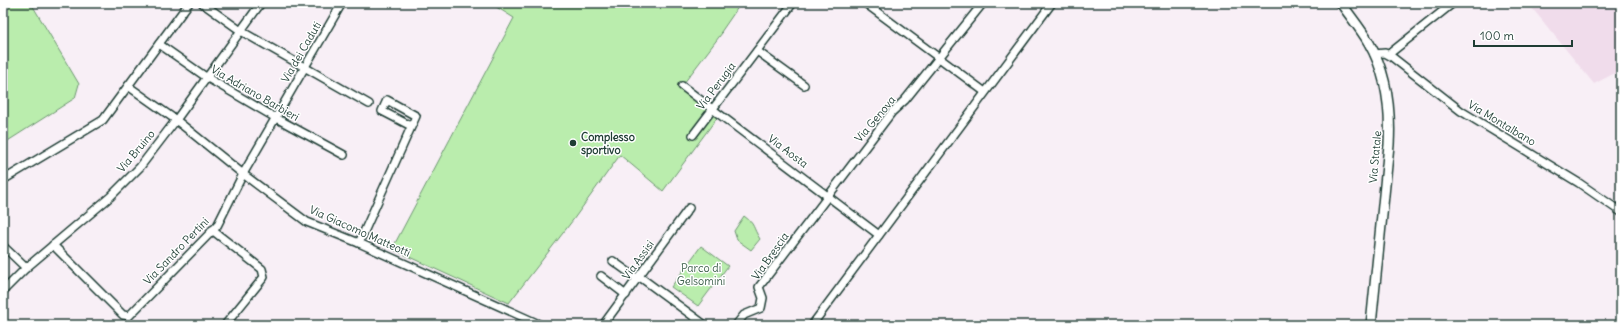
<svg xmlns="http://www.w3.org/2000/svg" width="1624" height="328" viewBox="0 0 1624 328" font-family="Delius,sans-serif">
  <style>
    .built { fill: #f0dceb }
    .green { fill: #baedad; stroke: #6c9570 }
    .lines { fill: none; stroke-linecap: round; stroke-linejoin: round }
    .minor-casing { stroke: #1f3d34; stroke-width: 10 }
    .major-casing { stroke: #1f3d34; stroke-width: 12 }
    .minor { stroke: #fff; stroke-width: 7 }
    .major { stroke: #fff; stroke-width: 9 }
    .poi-dot { fill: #1f3d34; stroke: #fff; stroke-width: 1.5 }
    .labels { text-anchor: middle; stroke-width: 3; stroke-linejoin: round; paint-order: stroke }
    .street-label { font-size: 11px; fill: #1f3d34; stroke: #fff }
    .poi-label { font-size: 11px; font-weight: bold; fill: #1f3d34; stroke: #fff; text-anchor: start }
    .park-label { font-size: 11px; fill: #3e604c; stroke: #fff }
  </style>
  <rect width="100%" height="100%" fill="#f8eff6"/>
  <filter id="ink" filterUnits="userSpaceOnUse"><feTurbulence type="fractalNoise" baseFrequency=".025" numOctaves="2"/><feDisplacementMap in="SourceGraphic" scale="8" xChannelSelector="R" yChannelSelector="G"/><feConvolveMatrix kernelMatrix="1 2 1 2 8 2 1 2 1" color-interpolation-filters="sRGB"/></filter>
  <g filter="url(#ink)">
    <path class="built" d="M1528 3H1621V68L1615 73 1594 84Z"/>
    <g class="green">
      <path d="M3 3H31L79 84 75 98 3 144Z"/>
      <path d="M490 3H741L721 32 722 33 684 83 722 111 663 191 620 155 573 220 509 303 392 249 514 18Z"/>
      <path d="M744 216C756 225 752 227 760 239L751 250 737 240 734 231Z"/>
      <path d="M701 246 728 266 698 306 671 287Z"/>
    </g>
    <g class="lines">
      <g class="minor-casing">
        <g id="minor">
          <path d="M202 3 241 31 369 104"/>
          <path d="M865 3 985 92"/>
          <path d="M159 44 206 77 276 118 344 155"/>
          <path d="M757 51 804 85"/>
          <path d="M1374 54 1385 53 1392 57 1461 111 1579 183 1621 212"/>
          <path d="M1389 54 1453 3"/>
          <path d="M128 86 176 120 243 174 307 222 359 243 541 325"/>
          <path d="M682 86 879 235"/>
          <path d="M693 135 793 3"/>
          <path d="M3 180 103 120 189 3"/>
          <path d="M212 230 262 269 264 277 225 325"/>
          <path d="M359 243 416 116 387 100 382 111 411 126"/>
          <path d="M53 245 123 315 129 316 217 226 243 174 342 3"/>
          <path d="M3 246 26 268"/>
          <path d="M613 261 638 279"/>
          <path d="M601 276 626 295"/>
          <path d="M640 277 705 325"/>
          <path d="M3 291 26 268 110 197 140 167 176 120 261 3"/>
          <path d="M603 325 689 208"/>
          <path d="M736 325 744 315 761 308 763 298 759 287 892 112 905 100 983 3"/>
          <path d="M812 325 1052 3"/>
        </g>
      </g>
      <g class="major-casing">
        <path id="major" d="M1341 3C1350 16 1361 29 1369 43 1387 74 1391 110 1389 145L1371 325"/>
      </g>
      <use href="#minor" class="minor"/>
      <use href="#major" class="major"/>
    </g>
  </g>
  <circle class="poi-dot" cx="573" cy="143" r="4"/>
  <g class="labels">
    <g class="street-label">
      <text transform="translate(301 52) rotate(-60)" y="4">Via dei Caduti</text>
      <text transform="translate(716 86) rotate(-53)" y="4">Via Perugia</text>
      <text transform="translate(255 93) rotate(30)" y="4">Via Adriano Barbieri</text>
      <text transform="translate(875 119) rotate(-50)" y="4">Via Genova</text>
      <text transform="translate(1502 123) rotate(31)" y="4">Via Montalbano</text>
      <text transform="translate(136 151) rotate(-50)" y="4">Via Bruino</text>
      <text transform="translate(788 151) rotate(37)" y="4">Via Aosta</text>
      <text transform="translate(1375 157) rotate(-85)" y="4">Via Statale</text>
      <text transform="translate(360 231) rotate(24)" y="4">Via Giacomo Matteotti</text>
      <text transform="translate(176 251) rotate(-46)" y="4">Via Sandro Pertini</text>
      <text transform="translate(770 256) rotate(-55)" y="4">Via Brescia</text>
      <text transform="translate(638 260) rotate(-54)" y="4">Via Assisi</text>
    </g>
    <g class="poi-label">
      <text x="581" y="141">Complesso<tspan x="581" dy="13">sportivo</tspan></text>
    </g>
    <g class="park-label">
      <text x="701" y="272">Parco di<tspan x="701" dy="13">Gelsomini</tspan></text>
    </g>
  </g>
  <rect width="1624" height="328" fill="none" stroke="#fff" stroke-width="16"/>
  <rect x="8" y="8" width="1608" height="312" fill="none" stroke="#1f3d34" stroke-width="1.5" filter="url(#ink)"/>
  <path d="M1474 40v6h98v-6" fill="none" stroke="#1f3d34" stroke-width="2"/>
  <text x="1480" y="40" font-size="12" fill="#1f3d34" stroke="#ffffff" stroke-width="3" paint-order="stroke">100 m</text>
</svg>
